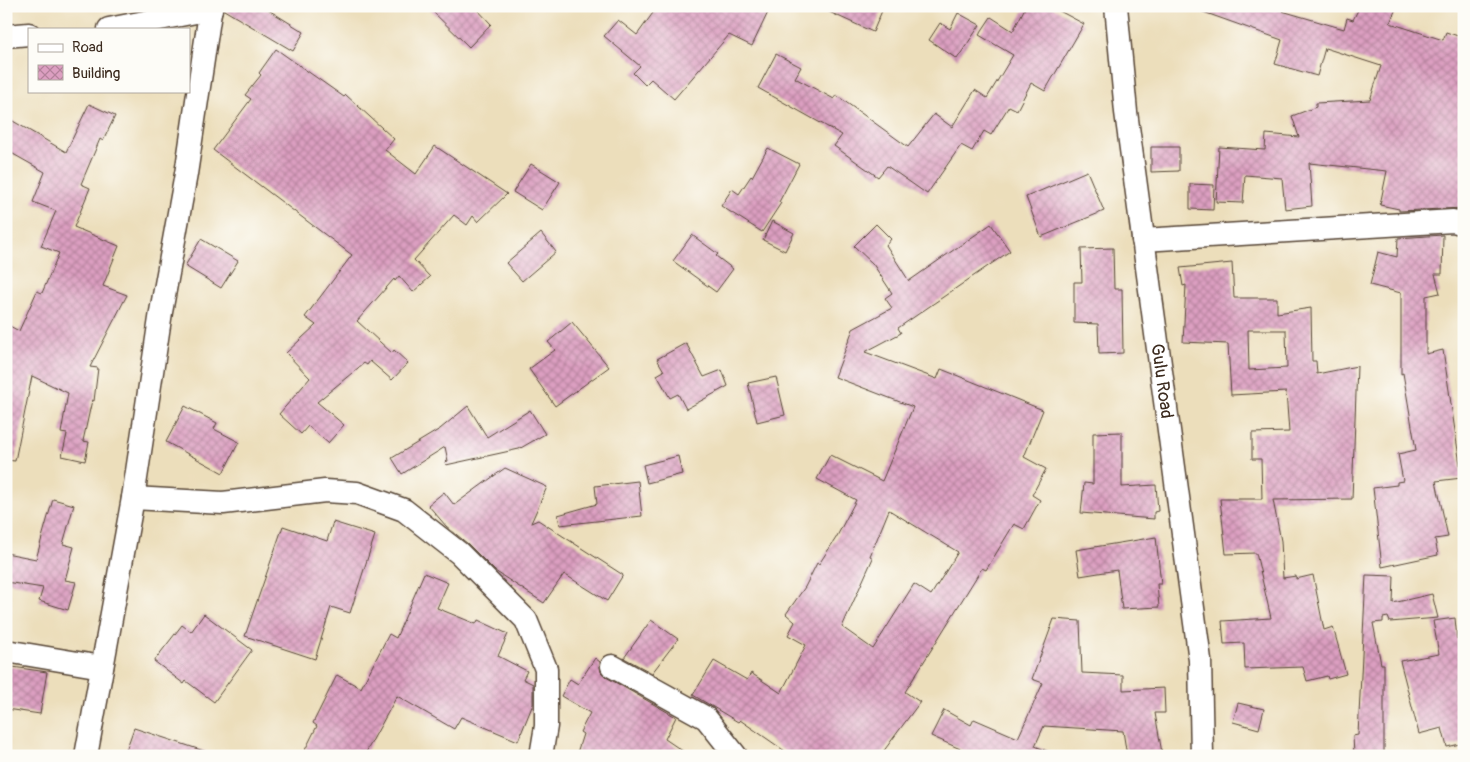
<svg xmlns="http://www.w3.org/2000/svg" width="1470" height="762" viewBox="0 0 1470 762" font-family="Pangolin,sans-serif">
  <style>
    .building { fill: url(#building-cross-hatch); fill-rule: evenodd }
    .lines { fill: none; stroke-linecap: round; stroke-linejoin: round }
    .minor-casing { stroke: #564536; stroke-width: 25 }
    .minor { stroke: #fff; stroke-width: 22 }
    .labels { text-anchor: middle; stroke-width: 5; stroke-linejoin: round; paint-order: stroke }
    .street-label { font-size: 18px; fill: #3b2a1e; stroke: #fdfcf7 }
  </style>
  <defs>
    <pattern id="building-cross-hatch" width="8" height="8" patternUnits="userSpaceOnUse" patternTransform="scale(1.25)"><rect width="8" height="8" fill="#dc9fc1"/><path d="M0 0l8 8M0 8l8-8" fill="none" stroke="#b4829c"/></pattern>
  </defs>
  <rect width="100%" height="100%" fill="#fdfcf7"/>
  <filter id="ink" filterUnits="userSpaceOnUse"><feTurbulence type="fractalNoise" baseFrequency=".02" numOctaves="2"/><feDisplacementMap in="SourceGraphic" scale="10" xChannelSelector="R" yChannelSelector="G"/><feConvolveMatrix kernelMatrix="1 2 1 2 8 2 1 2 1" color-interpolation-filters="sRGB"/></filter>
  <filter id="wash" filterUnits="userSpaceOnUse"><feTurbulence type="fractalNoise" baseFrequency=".0096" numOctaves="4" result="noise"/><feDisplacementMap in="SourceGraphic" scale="20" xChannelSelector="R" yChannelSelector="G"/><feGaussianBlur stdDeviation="1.12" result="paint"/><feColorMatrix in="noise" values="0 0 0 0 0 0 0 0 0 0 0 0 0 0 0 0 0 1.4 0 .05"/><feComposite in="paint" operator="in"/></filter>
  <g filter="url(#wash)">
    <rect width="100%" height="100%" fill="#ecdebb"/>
    <g id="blocks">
      <g class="building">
        <path d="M224 6H262L304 32 293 51 224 10Z"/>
        <path d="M427 6H474L491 24 469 47Z"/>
        <path d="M658 6H771L752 46 729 35 674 99 651 79 645 85 633 73 640 66 604 36 618 20 637 35Z"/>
        <path d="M816 6H884L873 32Z"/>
        <path d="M1026 6H1050L1084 24 1045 91 1031 83 1017 110 1009 106 991 135 984 131 972 151 961 145 927 194 887 166 878 177 834 146 842 135 758 88 776 54 801 67 795 78 834 99 836 95 908 147 934 114 952 127 975 90 987 98 1013 55 979 35 991 17 1013 31Z"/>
        <path d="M1195 6H1284L1282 11 1344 29 1347 18 1353 20 1360 6H1397L1390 23 1443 40 1446 32 1464 38V208L1399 211V209L1380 205 1387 171 1309 163 1312 206 1285 209 1282 178 1245 175 1243 203 1216 202 1219 147 1265 150 1266 134 1299 137 1292 116 1316 107V103L1370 100 1381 66 1325 48 1317 76 1275 64 1282 40 1195 9Z"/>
        <path d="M958 13 980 25 957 59 929 40 940 23 950 29Z"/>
        <path d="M276 49 344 97 346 95 394 139 385 150 416 174 435 146 507 194 478 222 473 216 467 225 454 215 414 260 430 277 413 292 399 276 395 281 394 279 357 321 392 353 394 350 408 363 392 380 370 361 367 365 364 363 317 402 344 425 328 443 308 426 301 434 279 414 310 378 286 353 316 325 305 317 352 255 213 150 251 99 245 95 261 75 259 73Z"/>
        <path d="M89 104 115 116 103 141 100 139 81 184 90 188 74 227 119 246 103 286 127 295 90 367 98 368 94 401 92 400 83 441 89 442 85 461 62 456 67 434 61 433 68 393 32 376 15 461 6 460V324L19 331 37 291 42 293 59 253 41 246 56 211 33 202 45 172 6 150V117L66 152Z"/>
        <path d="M1151 147H1179V171L1151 172Z"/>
        <path d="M768 148 799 164 779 202 781 203 762 232 721 206 732 189 739 194 751 176 752 177Z"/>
        <path d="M531 164 560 182 542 210 513 192Z"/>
        <path d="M1087 171 1104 211 1041 237 1026 197Z"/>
        <path d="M1190 184 1214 185 1213 210 1190 209Z"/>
        <path d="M772 221 794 233 785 251 763 240Z"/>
        <path d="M876 224 891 239 886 245 909 281 991 224 1010 251 898 328 901 333 865 352 937 379 941 369 1043 410 1024 457 1046 469 1032 495 1040 500 1024 529 1014 524 986 570 982 568 905 692 920 702 880 756H792L740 720 738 722 693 695 714 661 747 680 751 673 781 693 806 645 788 635 795 622 786 614 805 587 817 563 819 564 836 538 856 500 817 479 830 455 882 481 913 407 835 377 853 329 892 308 885 298 892 293 873 264 854 246ZM889 510 958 552 931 595 914 584 873 649 842 627 873 558 870 556Z"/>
        <path d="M541 233 556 252 522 281 506 263Z"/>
        <path d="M692 235 718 254 716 256 733 269 716 292 673 261Z"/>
        <path d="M1443 235 1442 274H1435L1440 293 1426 296V354L1443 350 1462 478 1436 481 1448 537 1435 539 1438 555 1382 567 1373 488 1397 485V482L1403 481 1398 454 1416 450 1403 373 1401 374V293L1370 285 1378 252 1397 257 1398 238Z"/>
        <path d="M201 239 238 261 221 288 185 266Z"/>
        <path d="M1113 248 1114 289H1122L1123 353 1099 354 1098 324 1074 323V282H1082L1081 249Z"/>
        <path d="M1232 263 1234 298H1277V313L1311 308 1312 361H1316L1317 374 1357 366 1352 499 1273 500 1281 541 1283 578 1296 576V579L1313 575 1324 630 1333 627 1346 674 1328 679 1327 676 1307 681 1303 667 1245 669 1244 643 1224 644 1222 621 1271 618 1256 553 1226 554 1220 499H1262L1261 459H1252V433L1289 432 1286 392 1231 395 1228 344 1183 342 1186 285 1183 286 1180 268ZM1248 330H1286L1287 368 1249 370Z"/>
        <path d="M572 322 609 367 555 406 529 369 555 350 548 342Z"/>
        <path d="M686 343 704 377 722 370 728 386 686 409 678 394 670 398 657 375 664 371 657 359Z"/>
        <path d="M776 377 785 415 757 422 748 383Z"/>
        <path d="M185 406 217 423 214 429 239 442 223 473 166 442Z"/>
        <path d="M468 406 487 437 530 410 545 434 519 449 446 465 445 462 448 461 445 447 402 474 392 458 440 429Z"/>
        <path d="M1122 432V487L1156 485 1158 511 1154 512V519L1081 513 1084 483 1093 484V433Z"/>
        <path d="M678 456 682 474 647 483 643 465Z"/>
        <path d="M505 468 547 487 531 523 538 520 623 575 607 601 564 574 544 603 495 571 468 544 446 526 428 505 444 492 454 505Z"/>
        <path d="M638 481 642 516 560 525 558 515 597 504 595 486Z"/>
        <path d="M53 499 74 505 63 544 74 547 65 580 76 582 68 610 39 601 43 588 6 582V553L36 559Z"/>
        <path d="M333 522 375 535 350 613 331 607 315 659 245 636 283 526 327 541Z"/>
        <path d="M1156 537 1161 584H1157L1159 607 1122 609 1117 570 1080 576 1076 550Z"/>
        <path d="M424 573 448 583 437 608 476 624 478 620 508 634 498 656 527 671 523 679 533 684V704L518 741 461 717 454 729 397 696 364 756H302L317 726 313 723 337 675 361 688 389 634 396 638Z"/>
        <path d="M1366 575 1394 576 1393 603 1432 594 1438 618 1390 622 1388 617 1383 618V622L1373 623 1381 664H1384V754L1354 755 1353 736 1358 735Z"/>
        <path d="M204 614 252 650 214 702 186 681 184 684 154 661 182 625 191 632Z"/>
        <path d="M1455 618 1457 639H1459L1461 655H1464V743L1447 747 1442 728 1419 734 1400 661 1439 654 1433 621Z"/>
        <path d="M1054 619 1080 621 1082 673 1123 675V690L1164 688 1165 713H1155L1162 753 1127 756 1123 731 1044 726 1035 746 1059 756H976L931 736 944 710 971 725 974 719 1018 738 1043 683 1032 679Z"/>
        <path d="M651 620 678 639 652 673 624 658Z"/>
        <path d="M595 658 600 662 601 672 606 677 676 717 665 739 690 756H576L583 734 580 732 590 713 561 696 570 679 578 684Z"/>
        <path d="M6 666 47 672 40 714 6 709Z"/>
        <path d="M1238 703 1264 709 1259 729 1233 722Z"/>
        <path d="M134 728 207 752 206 756H124Z"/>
      </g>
    </g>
  </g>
  <g filter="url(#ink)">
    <use href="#blocks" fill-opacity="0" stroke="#564536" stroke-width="1"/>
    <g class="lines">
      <g class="minor-casing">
        <g id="minor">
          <path id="s1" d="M1116 6 1126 112 1200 660 1202 756"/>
          <path d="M109 29 211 9"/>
          <path d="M6 36 29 34"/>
          <path d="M1143 240 1453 221 1464 224"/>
          <path d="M133 498 223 503 325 491 357 493 404 510 459 553 526 620 546 669V726L541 756"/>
          <path d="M6 651 102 667"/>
          <path d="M612 666 706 718 736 756"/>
          <path d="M86 756 133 498 161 312 186 174 211 6"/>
        </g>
      </g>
      <use href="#minor" class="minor"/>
    </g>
  </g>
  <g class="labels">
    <g class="street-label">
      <text dy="6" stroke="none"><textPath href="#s1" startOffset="378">Gulu Road</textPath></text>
    </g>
  </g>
  <rect width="1470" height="762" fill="none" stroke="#fdfcf7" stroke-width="25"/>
  <rect x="28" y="28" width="162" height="65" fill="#fdfcf7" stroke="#afa8a0"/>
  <rect x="38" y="44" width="25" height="8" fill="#ffffff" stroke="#afa8a0"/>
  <text x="72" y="52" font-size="15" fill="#3b2a1e">Road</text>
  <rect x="38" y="65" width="25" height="15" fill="url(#building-cross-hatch)" stroke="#afa8a0"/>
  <text x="72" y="78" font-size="15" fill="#3b2a1e">Building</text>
</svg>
